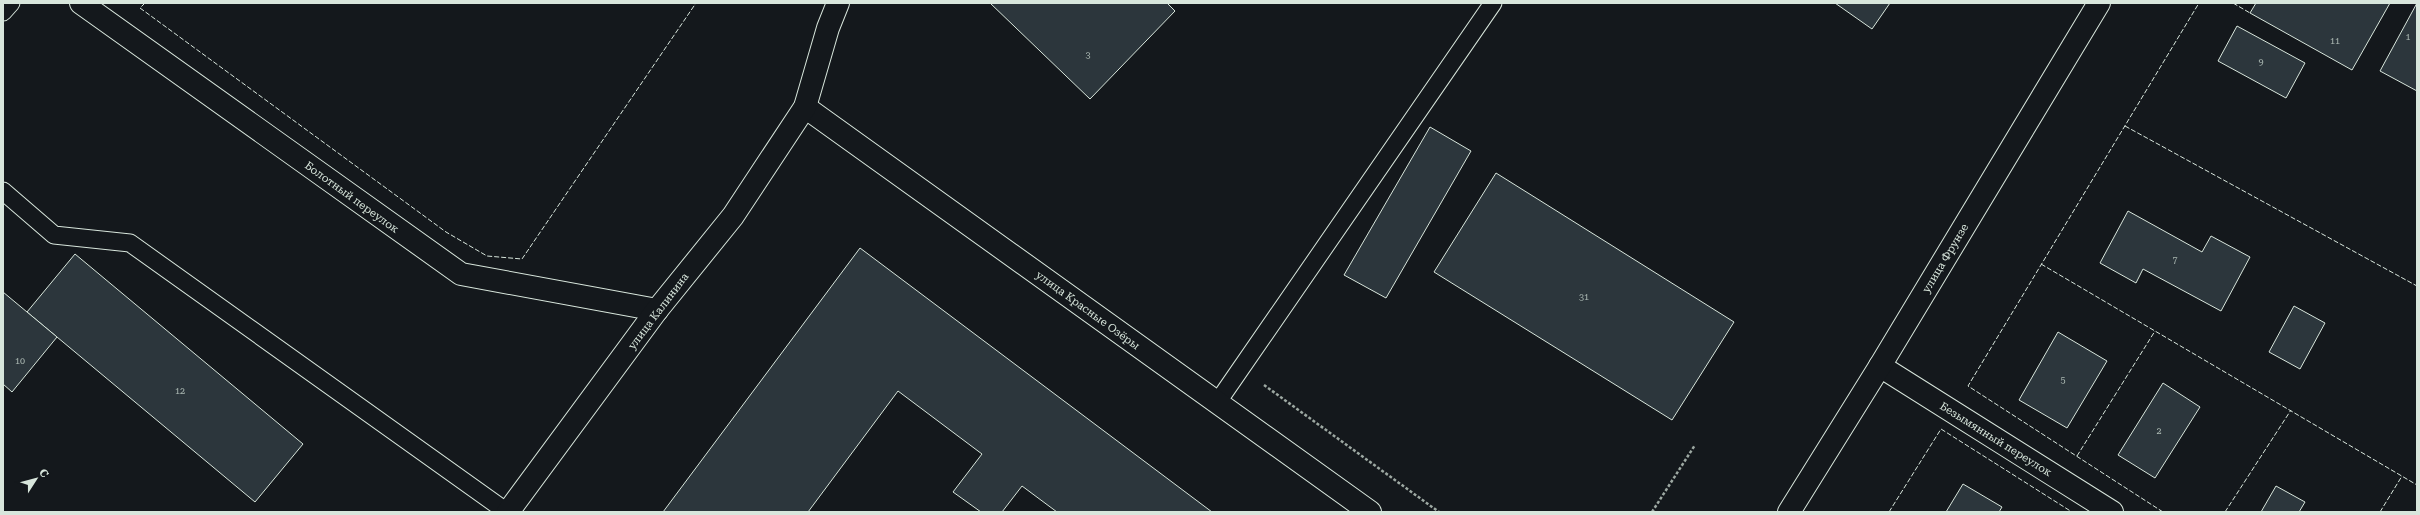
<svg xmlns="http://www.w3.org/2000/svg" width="2420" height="515" viewBox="0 0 2420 515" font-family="'Roboto Serif',serif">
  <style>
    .building { fill: #2c363c; stroke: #d8e6dc }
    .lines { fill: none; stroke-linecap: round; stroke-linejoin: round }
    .lane-casing { stroke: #d8e6dc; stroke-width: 19 }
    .street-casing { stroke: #d8e6dc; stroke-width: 24 }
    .primary-casing { stroke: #d8e6dc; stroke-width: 24 }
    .path { stroke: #9da8a2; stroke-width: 2.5; stroke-dasharray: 3 2; stroke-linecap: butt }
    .lane { stroke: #14181c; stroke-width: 17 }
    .street { stroke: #14181c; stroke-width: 22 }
    .primary { stroke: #14181c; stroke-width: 22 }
    .fence { stroke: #d8e6dc; stroke-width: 1; stroke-dasharray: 5 2; stroke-linecap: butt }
    .labels { text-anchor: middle; stroke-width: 3; stroke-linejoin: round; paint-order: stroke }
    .number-label { font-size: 9px; fill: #adbab4 }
    .street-label { font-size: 11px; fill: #d8e6dc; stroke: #14181c }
  </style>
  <rect width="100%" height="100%" fill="#14181c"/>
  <g class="building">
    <path d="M990 3H1167L1175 11 1090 99Z"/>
    <path d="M1835 3H1890L1872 29Z"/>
    <path d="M2256 3H2390L2352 70 2250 13Z"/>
    <path d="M2417 3V91L2380 71Z"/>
    <path d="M2237 26 2305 63 2286 98 2218 61Z"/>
    <path d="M1430 127 1471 151 1386 298 1344 275Z"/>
    <path d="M1496 173 1734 322 1672 420 1434 272Z"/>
    <path d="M2128 211 2202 252 2211 236 2250 257 2221 311 2143 269 2136 283 2100 263Z"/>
    <path d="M860 248 1212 512H1057L1022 486 1002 512H981L953 492 982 454 898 391 808 512H663Z"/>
    <path d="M75 254 303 444 255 502 27 312Z"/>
    <path d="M3 292 57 337 12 392 3 384Z"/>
    <path d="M2294 306 2325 323 2300 369 2269 352Z"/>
    <path d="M2058 332 2107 361 2067 428 2019 400Z"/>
    <path d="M2163 383 2200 407 2155 478 2118 455Z"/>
    <path d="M1963 484 2002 507 1999 512H1946Z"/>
    <path d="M2276 486 2305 502 2299 512H2261Z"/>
  </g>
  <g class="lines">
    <g class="lane-casing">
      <g id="lane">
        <path d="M3 12 11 3"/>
        <path d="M3 191 54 235 130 243 507 512"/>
        <path d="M1217 403 1493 3"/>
      </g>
    </g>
    <g class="street-casing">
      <g id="street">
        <path d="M81 3 461 274 657 310"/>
        <path d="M805 107 1370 512"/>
        <path d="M1880 366 2112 512"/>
        <path d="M1789 512 1880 366 2099 3"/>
      </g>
    </g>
    <g class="primary-casing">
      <path id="primary" d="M508 512 657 310 733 216 805 107 828 28 838 3"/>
    </g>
    <g class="path">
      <path d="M1264 385 1439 512"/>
      <path d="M1652 512 1695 445"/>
    </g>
    <use href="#lane" class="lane"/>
    <use href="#street" class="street"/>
    <use href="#primary" class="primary"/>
    <g class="fence">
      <path d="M145 3 140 8 446 232 487 256 522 259 696 3"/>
      <path d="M2233 3 2250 13"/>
      <path d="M2125 126 2417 286"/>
      <path d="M2041 264 2417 485"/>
      <path d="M2077 456 2155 331"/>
      <path d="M1889 512 1941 429 2072 512"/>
      <path d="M2163 512 1968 386 2199 3"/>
      <path d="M2225 512 2291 410"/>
      <path d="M2380 512 2402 476"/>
    </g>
  </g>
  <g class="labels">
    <g class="number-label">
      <text x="2408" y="40">1</text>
      <text x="2335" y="44">11</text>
      <text x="1088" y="58">3</text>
      <text x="2261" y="65">9</text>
      <text x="2175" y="263">7</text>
      <text x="1584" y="300">31</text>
      <text x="20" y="364">10</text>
      <text x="2063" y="383">5</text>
      <text x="180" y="394">12</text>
      <text x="2159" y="434">2</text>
    </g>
    <g class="street-label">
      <text transform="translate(352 197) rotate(36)" y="4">Болотный переулок</text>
      <text transform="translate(1945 258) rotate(-59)" y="4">улица Фрунзе</text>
      <text transform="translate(1088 310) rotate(36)" y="4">улица Красные Озёры</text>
      <text transform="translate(658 311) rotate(-53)" y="4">улица Калинина</text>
      <text transform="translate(1996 439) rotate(32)" y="4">Безымянный переулок</text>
    </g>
  </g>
  <rect width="2420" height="515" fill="none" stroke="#d8e6dc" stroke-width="8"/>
  <g transform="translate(36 479) rotate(54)" stroke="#14181c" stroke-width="3" paint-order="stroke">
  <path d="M0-3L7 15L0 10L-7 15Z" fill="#d8e6dc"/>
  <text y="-6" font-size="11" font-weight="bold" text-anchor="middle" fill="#d8e6dc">С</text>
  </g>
</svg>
